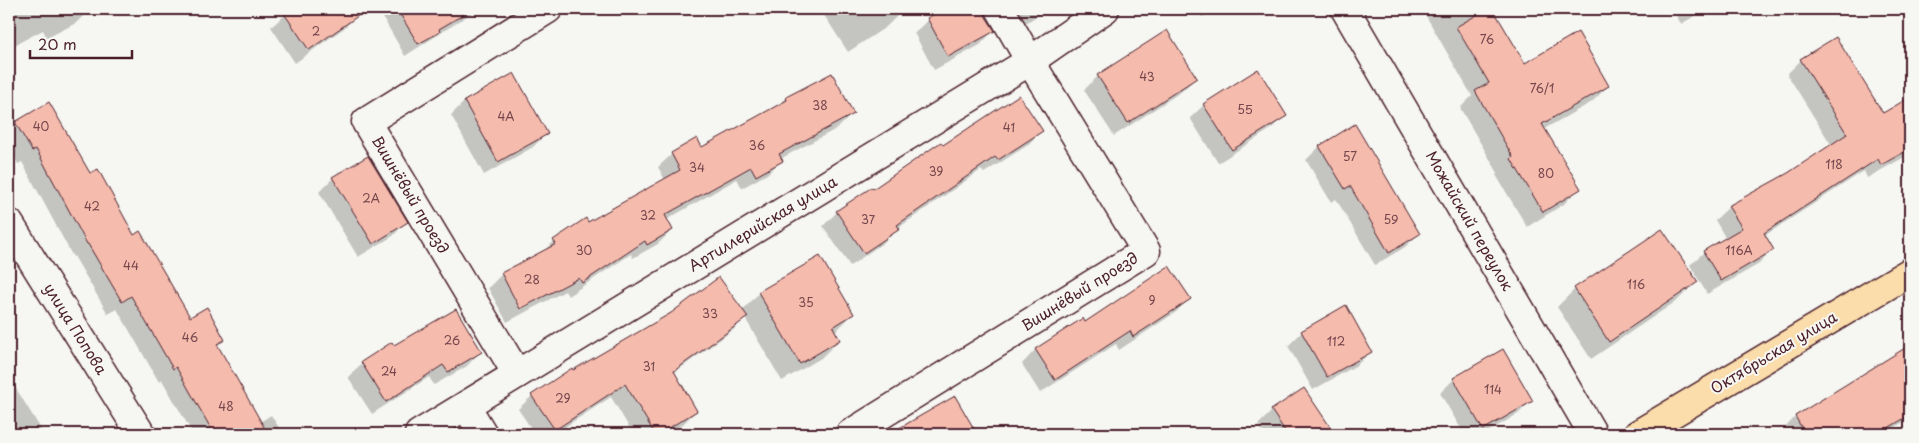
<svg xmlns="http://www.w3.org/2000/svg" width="1919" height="443" viewBox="0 0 1919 443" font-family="'Playpen Sans',sans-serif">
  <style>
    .shadow { fill: #0003 }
    .building { fill: #f5bbad; stroke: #4a1f2b }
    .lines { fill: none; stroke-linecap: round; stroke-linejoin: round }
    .minor-casing { stroke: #4a1f2b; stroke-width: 31 }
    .major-casing { stroke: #4a1f2b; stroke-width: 31 }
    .minor { stroke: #f6f6f2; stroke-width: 28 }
    .major { stroke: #faddab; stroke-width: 28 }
    .labels { text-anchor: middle; stroke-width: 4; stroke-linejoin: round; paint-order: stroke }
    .number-label { font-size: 12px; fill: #75464c }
    .street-label { font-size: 15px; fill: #4a1f2b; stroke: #f6f6f2 }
  </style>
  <rect width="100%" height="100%" fill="#f6f6f2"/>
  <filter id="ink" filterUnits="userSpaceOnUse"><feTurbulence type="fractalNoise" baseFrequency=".02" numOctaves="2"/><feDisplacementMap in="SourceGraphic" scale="10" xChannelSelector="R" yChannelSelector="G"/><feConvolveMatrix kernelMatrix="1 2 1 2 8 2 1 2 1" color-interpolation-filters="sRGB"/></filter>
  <g filter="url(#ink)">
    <g class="shadow">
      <path d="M9 9H90L76 23 47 38 43 30 9 48Z"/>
      <path d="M292 9H354L358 15 344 28 295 63 271 27Z"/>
      <path d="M378 9H478L405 56Z"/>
      <path d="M820 9H897L900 13 886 27 848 52Z"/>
      <path d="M947 9H983L993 31 980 45 934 70 914 33 928 20Z"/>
      <path d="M993 9H1048L1021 26Z"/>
      <path d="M1196 9H1216L1202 17Z"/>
      <path d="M1411 9H1483L1484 12 1492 9 1524 64 1608 86 1592 102 1544 129 1579 188 1564 204 1527 227 1496 175 1498 173 1460 108 1472 96 1422 9 1413 14Z"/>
      <path d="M1673 9H1707L1681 24Z"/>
      <path d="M1836 39 1884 116 1910 97V154L1867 178 1864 171 1764 236 1772 250 1759 264 1707 294 1690 265 1704 252 1726 239 1715 220 1729 207 1789 174 1832 146 1787 74 1801 60Z"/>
      <path d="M832 75 852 114 838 128 780 159 781 161 767 174 742 188 737 179 666 220 672 230 658 244 633 258 631 254 568 296 565 291 507 322 488 288 502 274 542 253 554 241 588 224 665 180 658 167 672 154 702 149 779 106 786 98Z"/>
      <path d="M1098 76 1196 78 1182 91 1114 136 1084 90Z"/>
      <path d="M464 102 546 134 533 147 484 175 451 115Z"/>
      <path d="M1204 105 1285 115 1271 129 1218 163 1190 118Z"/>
      <path d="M16 123 90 175 189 319 224 339 217 346 260 422 271 415 283 434H193L162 380 159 382 117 309 108 314 74 256 73 257 22 162 18 164 9 148V130Z"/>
      <path d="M1041 131 1028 145 984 173 981 170 898 228 884 242 850 266 823 226 837 212 872 189 873 191 942 146Z"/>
      <path d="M1319 147 1419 234 1405 247 1375 265 1336 199 1331 202 1306 160Z"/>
      <path d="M368 157 406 222 393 236 358 257 319 192 333 178Z"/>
      <path d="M1662 231 1696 282 1678 300 1591 359 1557 307 1575 289Z"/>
      <path d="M759 293 853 314 835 332 839 340 821 358 782 381 745 318 733 330 674 373 696 411 682 425 666 434H633L611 397 554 434H535L518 409 532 396 573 372 742 311Z"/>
      <path d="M1189 299 1176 312 1119 350 1116 344 1040 393 1022 364 1035 350 1083 320 1085 324Z"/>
      <path d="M1345 307 1370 352 1357 365 1313 390 1288 346 1302 332Z"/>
      <path d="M394 347 480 352 467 366 434 385 429 377 372 414 348 377 362 363Z"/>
      <path d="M1910 348V418L1884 434H1787L1784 429 1795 417Z"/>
      <path d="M9 377 44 434H9Z"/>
      <path d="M1454 379 1531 401 1518 414 1484 434H1464L1440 393Z"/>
      <path d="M1303 390 1333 434H1264L1258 425 1272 411Z"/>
      <path d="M954 397 975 434H892L911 422Z"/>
    </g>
    <g class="building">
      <path d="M281 9H368L309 50Z"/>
      <path d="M397 9H473L439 29 440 32 418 44Z"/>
      <path d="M944 9H984L986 17 995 31 948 57 927 18Z"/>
      <path d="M1487 9H1493L1525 63 1578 32 1609 86 1542 124 1581 189 1543 212 1511 159 1513 157 1475 91 1489 83 1456 27Z"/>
      <path d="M1167 30 1197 78 1128 123 1097 75Z"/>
      <path d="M1836 37 1883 113 1910 97V149L1881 165 1878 159 1764 233 1774 250 1721 281 1703 251 1742 228 1728 206 1788 173 1847 134 1800 59Z"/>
      <path d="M1258 69 1287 116 1232 150 1203 104Z"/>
      <path d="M514 73 548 134 498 162 464 101Z"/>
      <path d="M832 73 854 114 779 154 783 161 756 176 751 167 665 215 673 230 647 245 645 241 582 283 579 278 520 309 501 273 556 244 553 240 586 218 588 222 680 170 671 153 697 138 702 147 787 100 786 97Z"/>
      <path d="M1019 95 1043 131 998 160 995 157 897 225 900 229 864 253 836 211 872 187 873 189 941 142 943 145Z"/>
      <path d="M49 102 90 173 98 169 134 235 140 231 190 317 207 307 225 340 217 344 268 434H214L176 367 173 369 131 296 122 302 88 244H87L36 149 32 151 15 122Z"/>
      <path d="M1355 124 1420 234 1389 253 1350 186 1345 189 1319 146Z"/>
      <path d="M368 156 408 222 373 244 332 177Z"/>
      <path d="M1662 229 1698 282 1609 342 1574 288Z"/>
      <path d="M820 256 854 314 833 327 840 340 800 364 758 292Z"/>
      <path d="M1169 266 1191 299 1133 337 1130 331 1055 380 1035 349 1083 318 1085 322Z"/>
      <path d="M719 277 748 317 674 371 697 411 659 434H655L625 384 555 430 531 395 572 368 573 370 671 313Z"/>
      <path d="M1346 305 1372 352 1327 377 1301 331Z"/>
      <path d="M456 309 482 352 448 372 443 365 386 402 361 362 392 342 394 345Z"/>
      <path d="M1910 345V415L1878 434H1805L1795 416Z"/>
      <path d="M1503 349 1533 401 1483 430 1453 378Z"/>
      <path d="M1304 388 1335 434H1287L1271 410Z"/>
      <path d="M955 396 977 434H889Z"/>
    </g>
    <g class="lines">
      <g class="minor-casing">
        <g id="minor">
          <path d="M1345 9 1593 434"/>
          <path d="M9 223 141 434"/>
          <path d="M517 374 366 122 548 9"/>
          <path d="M466 406 483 434"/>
          <path d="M419 434 1030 61 1105 9"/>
          <path d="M850 434 1146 251 1030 61 1000 9"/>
        </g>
      </g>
      <g class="major-casing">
        <path id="major" d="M1638 434 1910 272"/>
      </g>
      <use href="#minor" class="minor"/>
      <use href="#major" class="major"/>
    </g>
  </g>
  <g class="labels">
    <g class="number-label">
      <text x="316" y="36">2</text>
      <text x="1487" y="44">76</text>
      <text x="1147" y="81">43</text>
      <text x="1542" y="93">76/1</text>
      <text x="820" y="110">38</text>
      <text x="1245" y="114">55</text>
      <text x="506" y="121">4А</text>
      <text x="41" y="131">40</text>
      <text x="1009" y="132">41</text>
      <text x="757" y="150">36</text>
      <text x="1350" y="161">57</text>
      <text x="1834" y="169">118</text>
      <text x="697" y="172">34</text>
      <text x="936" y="176">39</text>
      <text x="1546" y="178">80</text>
      <text x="371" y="203">2А</text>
      <text x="92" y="211">42</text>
      <text x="648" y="220">32</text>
      <text x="868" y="224">37</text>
      <text x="1391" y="224">59</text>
      <text x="584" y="255">30</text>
      <text x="1739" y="255">116А</text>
      <text x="131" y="270">44</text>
      <text x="532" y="284">28</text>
      <text x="1636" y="289">116</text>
      <text x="1152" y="305">9</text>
      <text x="806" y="307">35</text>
      <text x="710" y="318">33</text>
      <text x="190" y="342">46</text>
      <text x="452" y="345">26</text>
      <text x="1336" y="346">112</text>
      <text x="649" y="371">31</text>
      <text x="389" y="376">24</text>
      <text x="1493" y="394">114</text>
      <text x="563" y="403">29</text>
      <text x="226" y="411">48</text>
    </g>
    <g class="street-label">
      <text transform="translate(410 195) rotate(59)" y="5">Вишнёвый проезд</text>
      <text transform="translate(1469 221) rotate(60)" y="5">Можайский переулок</text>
      <text transform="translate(763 224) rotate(-31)" y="5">Артиллерийская улица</text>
      <text transform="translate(1080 292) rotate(-32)" y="5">Вишнёвый проезд</text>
      <text transform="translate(75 329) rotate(58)" y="5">улица Попова</text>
      <text transform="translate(1774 353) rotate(-31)" y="5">Октябрьская улица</text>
    </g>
  </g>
  <rect width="1919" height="443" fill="none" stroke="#f6f6f2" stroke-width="30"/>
  <rect x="15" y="15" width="1889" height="413" fill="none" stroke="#4a1f2b" stroke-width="2" filter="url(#ink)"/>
  <path d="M30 50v8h102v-8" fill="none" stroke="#4a1f2b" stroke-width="2.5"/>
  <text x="38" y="50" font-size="15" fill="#4a1f2b" stroke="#f6f6f2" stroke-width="4" paint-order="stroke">20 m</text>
</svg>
